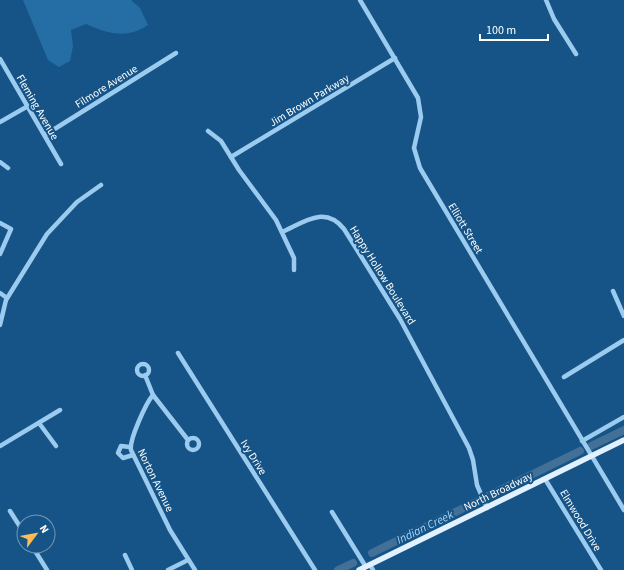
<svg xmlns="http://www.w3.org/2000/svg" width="624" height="570" viewBox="0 0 624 570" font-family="'Source Sans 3',sans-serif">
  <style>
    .green { fill: #256da5 }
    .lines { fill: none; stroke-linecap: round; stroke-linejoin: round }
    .river { stroke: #427096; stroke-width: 8 }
    .minor { stroke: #9bcbee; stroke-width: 4.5 }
    .major { stroke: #e2f1ff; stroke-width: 5.5 }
    .labels { text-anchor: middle; stroke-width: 4; stroke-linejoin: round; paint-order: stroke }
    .street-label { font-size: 11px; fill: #fff; stroke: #165487 }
    .water-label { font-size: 12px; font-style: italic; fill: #a7d4f6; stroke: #165487 }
  </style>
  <rect width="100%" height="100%" fill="#165487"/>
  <path class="green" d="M23 0H131L140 8 148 25C127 39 108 34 86 24L71 30 73 46 70 61 59 67 48 60Z"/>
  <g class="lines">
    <g class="river">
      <path d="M591 446 624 430"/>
      <path d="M488 496 580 451"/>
      <path d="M372 553 478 501"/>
      <path d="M338 570 353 563"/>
    </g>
    <g class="minor">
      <path d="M360 0 418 98 421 117 414 148 420 168 624 510"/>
      <path d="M546 0 554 19 576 54"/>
      <path d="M0 59 61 164"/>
      <path d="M0 122 28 106"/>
      <path d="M208 131 221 141 239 170 276 220 294 258V270"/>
      <path d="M45 135 176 53"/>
      <path d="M231 157 395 58"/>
      <path d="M0 162 8 168"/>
      <path d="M0 223 11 229 0 254"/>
      <path d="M282 232C304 222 325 205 344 229L400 319 469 448 473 460 477 485 487 508"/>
      <path d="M613 291 624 316"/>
      <path d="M0 293 7 298"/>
      <path d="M0 325 6 300 47 234 77 202 101 185"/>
      <path d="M178 353 315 570"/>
      <circle cx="143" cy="370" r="6"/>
      <path d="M145 375 153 395 188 440"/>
      <path d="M564 377 624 340"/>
      <path d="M153 395C146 403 129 440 131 450L170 530 195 570"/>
      <path d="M39 423 56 446"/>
      <circle cx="193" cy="444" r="6"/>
      <path d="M582 441 624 417"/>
      <path d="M0 446 60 410"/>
      <path d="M130 447 121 446 118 453 123 458 133 455"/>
      <path d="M545 479 601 570"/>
      <path d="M10 511 24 533"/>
      <path d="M332 512 366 567"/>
      <path d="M32 546 47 570"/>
      <path d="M125 555 132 570"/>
      <path d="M370 565 373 570"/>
      <path d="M168 570 188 560"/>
    </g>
    <path class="major" d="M359 570 624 440"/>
  </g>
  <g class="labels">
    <g class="street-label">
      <text transform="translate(106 86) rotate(-32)" y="4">Filmore Avenue</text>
      <text transform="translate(309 100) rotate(-31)" y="4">Jim Brown Parkway</text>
      <text transform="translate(38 107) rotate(60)" y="4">Fleming Avenue</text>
      <text transform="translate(466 228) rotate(59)" y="4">Elliott Street</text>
      <text transform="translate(383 275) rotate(58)" y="4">Happy Hollow Boulevard</text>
      <text transform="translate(254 457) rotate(58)" y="4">Ivy Drive</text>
      <text transform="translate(156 480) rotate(64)" y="4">Norton Avenue</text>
      <text transform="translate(498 491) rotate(-26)" y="4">North Broadway</text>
      <text transform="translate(581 520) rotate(59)" y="4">Elmwood Drive</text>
    </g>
    <g class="water-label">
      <text transform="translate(425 527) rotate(-26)" y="4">Indian Creek</text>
    </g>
  </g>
  <g transform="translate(36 534) rotate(58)"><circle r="19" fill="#165487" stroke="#7398b7"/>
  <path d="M0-3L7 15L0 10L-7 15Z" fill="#ffbb58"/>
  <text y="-6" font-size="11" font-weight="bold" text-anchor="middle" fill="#ffffff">N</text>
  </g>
  <path d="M480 34v6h68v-6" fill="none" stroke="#ffffff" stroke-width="2"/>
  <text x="486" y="34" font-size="12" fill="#ffffff" stroke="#165487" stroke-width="3" paint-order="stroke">100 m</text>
</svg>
